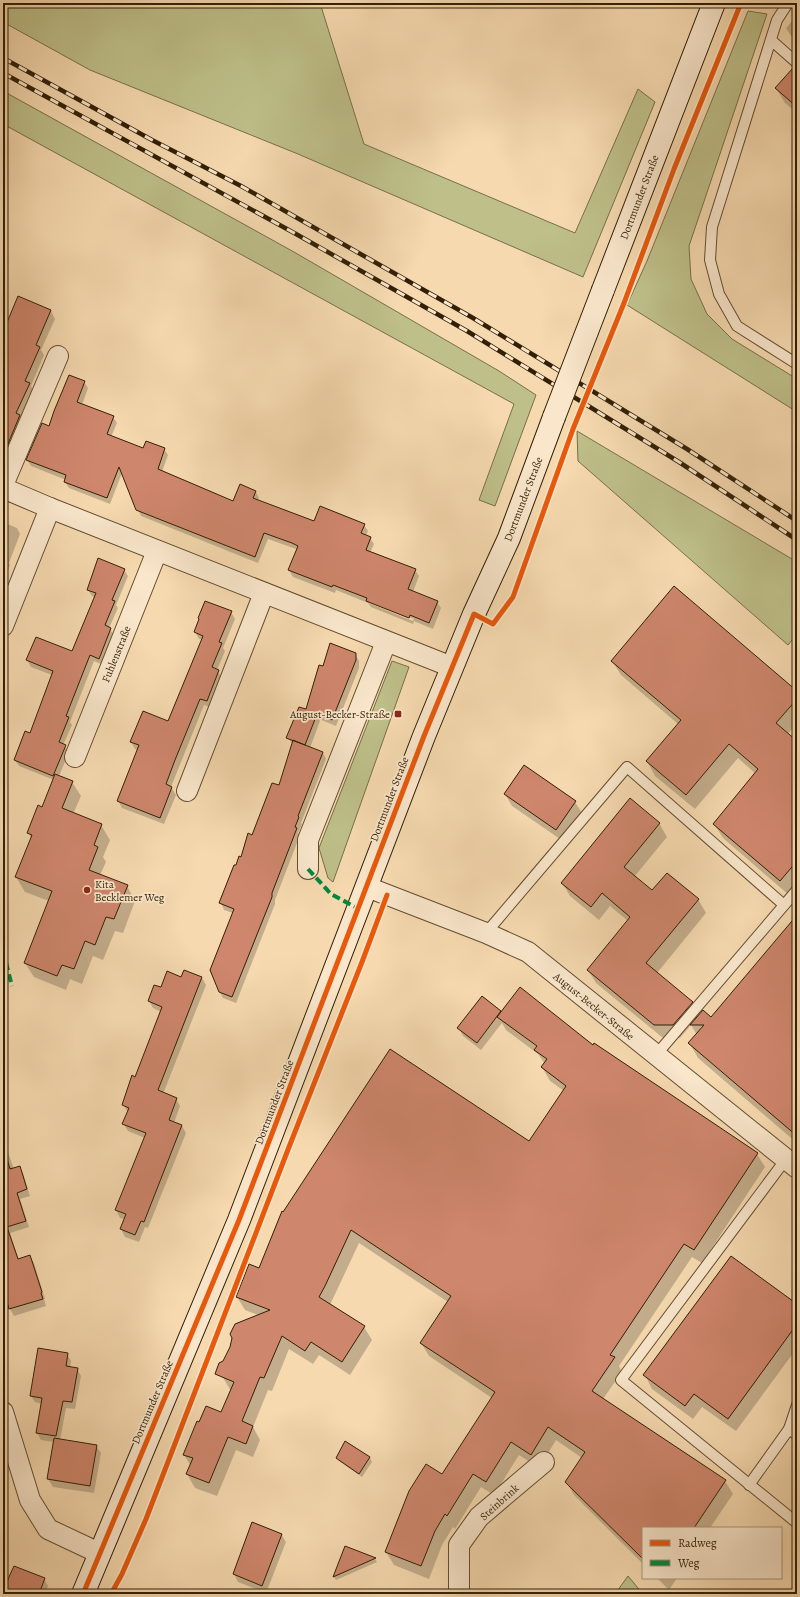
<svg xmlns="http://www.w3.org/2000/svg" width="800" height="1597" viewBox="0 0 800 1597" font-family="Alegreya,serif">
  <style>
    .green { fill: #bebf89; stroke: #786f47 }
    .shadow { fill: #0003; fill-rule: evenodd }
    .building { fill: #ce866c; stroke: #321f05 }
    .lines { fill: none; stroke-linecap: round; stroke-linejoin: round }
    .service-casing { stroke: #634e30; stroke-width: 12 }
    .minor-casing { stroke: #634e30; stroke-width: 22 }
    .secondary-casing { stroke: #321f05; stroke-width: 24 }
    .service { stroke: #f9e6cb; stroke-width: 10 }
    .minor { stroke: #f9e6cb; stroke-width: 20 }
    .secondary { stroke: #f9e6cb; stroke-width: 22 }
    .rail-casing { stroke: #321f05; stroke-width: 4.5 }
    .rail { stroke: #f9e6cb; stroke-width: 3; stroke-dasharray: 9; stroke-linecap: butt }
    .secondary-bridge-casing { stroke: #321f05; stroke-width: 24; stroke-linecap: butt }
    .secondary-bridge { stroke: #f9e6cb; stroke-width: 22 }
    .quiet { stroke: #00873e; stroke-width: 4; stroke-dasharray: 8 4; stroke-linecap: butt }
    .cycleway-casing { stroke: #f9e6cb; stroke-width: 8 }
    .cycleway { stroke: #e8590c; stroke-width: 5 }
    .poi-dot { fill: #8f2418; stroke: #f9e6cb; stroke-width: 1.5 }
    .labels { text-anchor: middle; stroke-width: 3.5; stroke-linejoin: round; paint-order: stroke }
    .street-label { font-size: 11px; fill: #321f05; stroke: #f9e6cb }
    .poi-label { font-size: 11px; fill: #321f05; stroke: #f9e6cb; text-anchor: end }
  </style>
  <rect width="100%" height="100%" fill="#f6d9af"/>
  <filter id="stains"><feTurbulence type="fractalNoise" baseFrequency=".005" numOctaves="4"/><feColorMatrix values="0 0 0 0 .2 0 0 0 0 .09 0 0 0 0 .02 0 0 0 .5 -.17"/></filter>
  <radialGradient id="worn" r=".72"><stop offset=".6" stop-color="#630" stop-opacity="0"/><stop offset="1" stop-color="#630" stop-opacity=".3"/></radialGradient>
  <g class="green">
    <path d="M3 3H320L364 144 575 233 638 89 655 102 583 277 298 154 90 70 3 22Z"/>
    <path d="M748 11 767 14 689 246 691 279 707 314 732 339 797 379V412L627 305 647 261Z"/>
    <path d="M3 91 294 252 499 371 536 395 495 506 479 500 514 404 3 124Z"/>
    <path d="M577 431 797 562V634L788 645 578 461Z"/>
    <path d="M392 661 409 667 333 882 328 878 319 848Z"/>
    <path d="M628 1576 643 1594H615Z"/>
  </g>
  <g class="shadow">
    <path d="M797 15V45L786 28Z"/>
    <path d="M797 70V113L785 103 776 88Z"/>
    <path d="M19 297 51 311 55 319 41 350 44 355 31 386 34 391 8 461 3 459V347Z"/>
    <path d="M84 382 88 388 82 405 113 417 117 423 111 437 144 450 164 449 168 455 162 472 233 502 256 492 259 498 258 501 315 522 364 525 368 531 366 536 370 538 374 544 370 553 415 570 419 576 413 592 437 602 441 608 433 629 414 621 413 624 371 607 368 603 336 590 335 593 293 577 289 570 297 549H296L268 539 258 563 141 516 122 473 110 504 69 488 65 482 66 480 31 466 27 460ZM369 601 414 619 413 621 369 603Z"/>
    <path d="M3 522 17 528 20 534 9 563 10 565 3 584Z"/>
    <path d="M124 570 128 576 116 605 118 608 109 628 114 635 103 665 94 661 70 722 72 725 63 745 69 752 59 776 72 782 81 796 73 814 101 825 110 840 103 857 106 862 100 875 127 886 135 901 123 933 115 931 103 960 93 956 82 984 70 979 66 990 34 977 25 963 49 901 25 892 16 877 32 839 28 833 43 808 54 780 19 766 15 760 31 734 52 675 31 667 27 660 72 652 95 598 92 596 88 590Z"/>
    <path d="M3 586 8 593 3 604Z"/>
    <path d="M231 612 235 619 223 648 225 651 217 670 222 678 210 707 204 705 171 787 176 795 164 824 122 808 118 801 139 750 135 749 131 742 168 722 203 640 199 639 195 632Z"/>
    <path d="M355 654 359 661V668L336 726 319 719 320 721 310 748 323 753 326 759 301 823 302 824 298 833 300 835 275 900V904L236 1003 223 998 219 991 233 913 224 910 221 903 236 866 280 786 293 745 288 738 306 711 323 668Z"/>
    <path d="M612 661 797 692V723L788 734 797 742V885L789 895 723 838 714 824 756 774 738 758 695 809 655 776 647 761 678 724 621 675Z"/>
    <path d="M505 794 575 802 582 813 563 841 512 806Z"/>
    <path d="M659 823 667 837 634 877 652 892 698 899 706 913 657 973 692 1002 700 1015 711 1018 797 917V1143L698 1058 690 1044 697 1035 691 1025 680 1038H663L596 983 588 970 628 921 610 906 599 920 570 896 562 883Z"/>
    <path d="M182 978H202L206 985 163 1094 176 1099 180 1106 174 1123 182 1126 186 1133 148 1228 145 1227 139 1242 125 1237 121 1229 125 1219 120 1218 116 1210 145 1138 128 1131 123 1123 128 1113 123 1104 135 1078 161 1012 153 1008 149 1001 162 988Z"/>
    <path d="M482 998 501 1013 594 1046 757 1154 765 1167 702 1263 692 1257 619 1366 622 1372 603 1399 725 1481 733 1494 710 1528H643V1564L574 1495 566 1482 582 1458 556 1440 539 1468 519 1455 494 1495 481 1487 455 1529 453 1527 442 1545 429 1579 394 1565 386 1552 443 1476 492 1398 429 1356 421 1343 448 1302 359 1243 330 1305 364 1327 372 1340 350 1375 319 1355 313 1364 289 1349 272 1391 268 1390 253 1427 260 1440 253 1457 236 1450 217 1496 195 1488 187 1474 191 1466 184 1455 199 1423 221 1414 231 1391 222 1376 258 1315 245 1310 237 1297 259 1269 529 1143 564 1091 550 1081 542 1067 545 1064 538 1054 506 1030 502 1023 481 1050 463 1036 459 1028Z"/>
    <path d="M3 1139 14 1169 20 1167 23 1173 30 1196 20 1199 29 1227 10 1233 19 1260 30 1256 34 1263 45 1299H44L46 1306 14 1316 10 1309 3 1286Z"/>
    <path d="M797 1305V1348L736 1431 702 1407 693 1419 652 1389 645 1375Z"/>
    <path d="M67 1354 71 1361 70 1368 77 1369 81 1376 75 1409 66 1408 60 1440 96 1446 101 1453 94 1493 53 1487 48 1479 54 1442 41 1440 37 1433 42 1404 35 1402 31 1396Z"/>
    <path d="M346 1443 370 1458 372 1462 362 1477 339 1461 337 1458Z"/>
    <path d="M281 1534 286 1542 266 1593 238 1582 234 1574Z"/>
    <path d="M345 1547 375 1559 377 1562 336 1580 334 1577Z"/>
    <path d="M657 1578H677L669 1590Z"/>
    <path d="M44 1579 48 1586 45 1594H3Z"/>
  </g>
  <g class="building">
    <path d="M793 68 797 69V107L775 88Z"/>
    <path d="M18 296 51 310 36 345 40 347 25 381 30 383 16 413 20 415 5 451H3V332Z"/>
    <path d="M69 375 85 381 77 402 114 416 107 434 143 448 146 441 165 448 158 469 233 501 240 484 256 491 253 498 314 521 320 506 365 524 361 533 371 537 366 550 416 569 408 589 438 601 429 623 410 615 409 618 366 601 367 598 333 585 332 587 288 570 298 546 292 543 264 533 255 557 136 510 119 467 107 498 64 482 66 475 26 460 42 423 49 426 54 411Z"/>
    <path d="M98 558 125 569 112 600 115 601 105 625 111 628 99 659 90 655 66 716 69 717 59 742 66 745 53 776 14 760 25 731 30 733 53 671 26 660 36 637 72 651 96 593 87 590Z"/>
    <path d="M674 586 797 691V699L776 723 797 741V861L780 881 713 824 758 769 729 744 686 795 646 761 681 720 611 661Z"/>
    <path d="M205 601 232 611 219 642 222 643 212 667 219 670 207 701 200 699 175 760 166 784 172 787 160 818 117 801 139 745 130 742 143 711 168 721 203 636 194 632 199 619 198 618Z"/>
    <path d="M330 643 356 653V660L332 720 315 713 317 714 305 745 323 752 298 816 299 817 295 827 297 828 272 893V897L232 997 219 992 210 970 234 909 219 903 234 865H236L239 856 241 857 248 833 252 835 272 783 279 785 293 740 305 745 286 738 299 707 306 709 319 665 323 666Z"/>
    <path d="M524 765 576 801 556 830 504 794Z"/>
    <path d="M55 774 73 781 62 808 102 824 94 845 98 847 89 870 128 885 114 919 106 917 95 945 85 941 74 969 62 965 57 976 24 963 52 891 15 877 32 835 27 833 38 805 42 807Z"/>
    <path d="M630 798 660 823 624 867 652 890 667 873 699 899 646 963 693 1002 673 1025H654L587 970 630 917 602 893 591 907 561 883Z"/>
    <path d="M797 915V1136L688 1043 704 1025H690L703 1010 711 1017Z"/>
    <path d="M184 970 202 977 158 1090 177 1098 169 1120 182 1125 144 1222 141 1221 135 1235 120 1229 126 1214 115 1210 146 1133 122 1124 129 1108 122 1105 132 1075 135 1077 162 1007 148 1001 154 985 161 987 167 971 181 977Z"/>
    <path d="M520 987 593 1045 594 1043 758 1153 694 1250 684 1244 610 1355 615 1357 592 1391 726 1480 694 1528H643V1559L565 1482 585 1452 548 1427 531 1455 511 1442 486 1482 473 1474 447 1516 445 1514 435 1531 421 1566 385 1552 409 1491 426 1464 442 1474 495 1392 420 1343 451 1296 351 1230 325 1286 319 1297 365 1326 342 1362 311 1342 305 1351 282 1336 264 1378 260 1377 242 1421 253 1426 246 1444 228 1437 209 1483 186 1474 193 1458 183 1455 197 1421 199 1422 206 1406 221 1412 234 1382 215 1374 219 1363 223 1361 230 1347 232 1338 230 1334 235 1324 270 1310 236 1297 249 1264 259 1268 282 1211 283 1212 390 1049 529 1141 566 1086 541 1067 547 1059 534 1050 537 1046 497 1017Z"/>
    <path d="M482 996 501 1011 477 1043 457 1028Z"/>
    <path d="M7 1159 10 1169 20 1166 27 1189 17 1193 26 1221 7 1227 18 1259 30 1255 42 1292 41 1293 43 1299 9 1309 3 1289V1160Z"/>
    <path d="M731 1256 797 1304V1324L728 1419 694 1394 685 1406 643 1375Z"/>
    <path d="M38 1348 68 1353 66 1366 78 1368 72 1402 63 1401 56 1436 36 1433 42 1398 30 1396Z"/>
    <path d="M54 1438 97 1445 90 1486 47 1479Z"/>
    <path d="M345 1441 370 1457 359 1474 336 1458Z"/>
    <path d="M252 1522 282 1534 262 1586 233 1574Z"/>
    <path d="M345 1546 376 1558 333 1577Z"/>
    <path d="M14 1566 45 1578 39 1594H3V1590Z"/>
  </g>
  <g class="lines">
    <g class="service-casing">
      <g id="service">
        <path d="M788 3 777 20 712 227 710 260 719 294 737 326 797 364"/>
        <path d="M771 40 797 63"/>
        <path d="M486 933 627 767 784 905"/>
        <path d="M656 1055 797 890"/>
        <path d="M786 1159 621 1380 797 1523"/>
        <path d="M797 1405 789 1429 797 1435"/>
        <path d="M749 1485 789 1429"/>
      </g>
    </g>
    <g class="minor-casing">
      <g id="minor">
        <path d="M3 485 58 356"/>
        <path d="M3 488 50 508 452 667"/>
        <path d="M3 626 50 508"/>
        <path d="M75 757 157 551"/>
        <path d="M187 791 264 593"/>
        <path d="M308 869V840L386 642"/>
        <path d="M367 887 486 933 528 952 797 1168"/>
        <path d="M3 1412 30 1500 48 1529 99 1553"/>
        <path d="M459 1594V1545L479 1517 544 1462"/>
      </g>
    </g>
    <g class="secondary-casing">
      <g id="secondary">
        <path d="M603 290 714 3"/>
        <path d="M83 1594 239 1220 424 736 474 614 509 538 554 417"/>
      </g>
    </g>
    <use href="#service" class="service"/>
    <use href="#minor" class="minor"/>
    <use href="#secondary" class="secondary"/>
    <g class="rail-casing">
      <g id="rail">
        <path d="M3 58 152 140 241 186 473 318 687 449 797 521"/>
        <path d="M3 73 296 234 467 331 679 462 797 540"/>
      </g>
    </g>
    <use href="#rail" class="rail"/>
    <g class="secondary-bridge-casing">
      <path id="secondary-bridge" d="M554 417 603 290"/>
    </g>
    <use href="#secondary-bridge" class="secondary-bridge"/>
    <g class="quiet">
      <path d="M308 869 331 894 359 909"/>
      <path d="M3 951 12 986"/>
    </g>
    <g class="cycleway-casing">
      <g id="cycleway">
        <path d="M83 1594 239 1220 424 736 474 614 493 624 513 597 573 429 624 303 674 169 741 3"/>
        <path d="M111 1594 122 1574 146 1519 289 1147 362 962 387 895"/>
      </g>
    </g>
    <use href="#cycleway" class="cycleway"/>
  </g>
  <g class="poi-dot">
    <rect x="394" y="710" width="8" height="8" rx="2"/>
    <circle cx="87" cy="890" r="4"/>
  </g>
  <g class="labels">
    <g class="street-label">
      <text transform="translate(639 197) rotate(-69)" y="4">Dortmunder Straße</text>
      <text transform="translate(523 499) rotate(-69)" y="4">Dortmunder Straße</text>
      <text transform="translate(116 654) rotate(-68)" y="4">Fuhlenstraße</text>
      <text transform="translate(389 799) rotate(-69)" y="4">Dortmunder Straße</text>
      <text transform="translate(594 1006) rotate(39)" y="4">August-Becker-Straße</text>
      <text transform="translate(274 1102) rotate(-69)" y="4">Dortmunder Straße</text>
      <text transform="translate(152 1402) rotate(-67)" y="4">Dortmunder Straße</text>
      <text transform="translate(499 1502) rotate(-42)" y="4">Steinbrink</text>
    </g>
    <g class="poi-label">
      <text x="390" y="718">August-Becker-Straße</text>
      <text x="95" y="888" text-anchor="start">Kita<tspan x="95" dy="13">Becklemer Weg</tspan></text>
    </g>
  </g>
  <rect width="800" height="1597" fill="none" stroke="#f6d9af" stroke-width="16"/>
  <rect x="4" y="4" width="792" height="1589" fill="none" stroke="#321f05" stroke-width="2"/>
  <rect x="8" y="8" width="784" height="1581" fill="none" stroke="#321f05"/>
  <rect x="642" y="1527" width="140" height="52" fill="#f9e6cb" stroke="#a9967c"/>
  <rect x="650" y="1540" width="20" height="6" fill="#e8590c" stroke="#a9967c"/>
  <text x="678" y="1547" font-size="12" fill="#321f05">Radweg</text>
  <rect x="650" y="1560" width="20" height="6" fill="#00873e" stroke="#a9967c"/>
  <text x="678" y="1567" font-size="12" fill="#321f05">Weg</text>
  <rect width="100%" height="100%" filter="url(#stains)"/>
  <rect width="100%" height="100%" fill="url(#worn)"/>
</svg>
